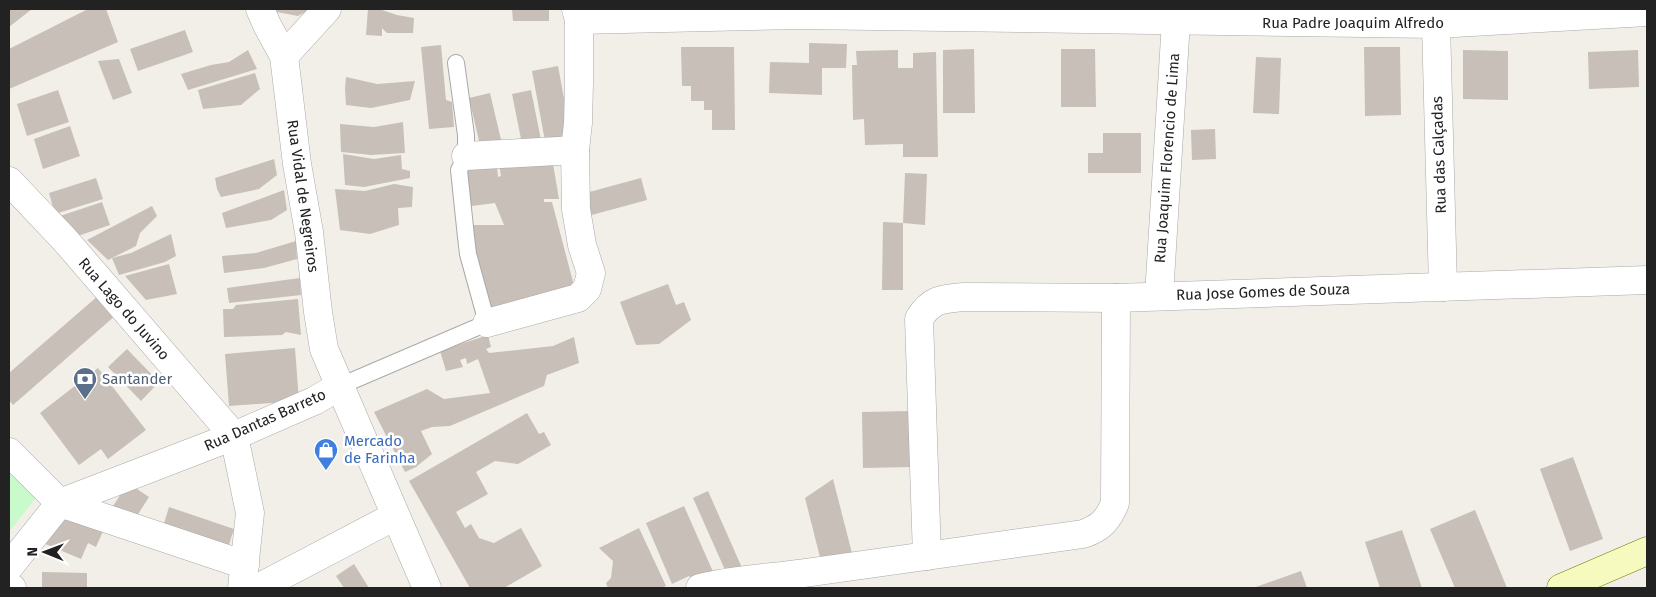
<svg xmlns="http://www.w3.org/2000/svg" width="1656" height="597" viewBox="0 0 1656 597" font-family="'Fira Sans',sans-serif">
  <style>
    .park { fill: #c8facc }
    .building { fill: #c7bfb8 }
    .lines { fill: none; stroke-linecap: round; stroke-linejoin: round }
    .lane-casing { stroke: #a9a9a9; stroke-width: 18 }
    .street-casing { stroke: #a9a9a9; stroke-width: 29 }
    .secondary-casing { stroke: #707d05; stroke-width: 29 }
    .lane { stroke: #fff; stroke-width: 16 }
    .street { stroke: #fff; stroke-width: 28 }
    .secondary { stroke: #f7fabf; stroke-width: 28 }
    .labels { text-anchor: middle; stroke-width: 5; stroke-linejoin: round; paint-order: stroke }
    .street-label { font-size: 15px; fill: #222; stroke: #fff }
    .service-label { font-size: 15px; fill: #4e5e75; stroke: #fff; text-anchor: start }
    .shop-label { font-size: 15px; fill: #366cbe; stroke: #fff; text-anchor: start }
  </style>
  <rect width="100%" height="100%" fill="#f2efe9"/>
  <path class="park" d="M9 471 42 490 9 532Z"/>
  <g class="building">
    <path d="M9 9H32L9 27Z"/>
    <path d="M88 9H106L118 42 9 89V49Z"/>
    <path d="M276 9H310L298 16 277 12Z"/>
    <path d="M368 9H379L397 15 414 18 413 33H387L382 28V36L366 35Z"/>
    <path d="M512 9H549V21H513Z"/>
    <path d="M185 30 193 52 138 71 130 49Z"/>
    <path d="M809 43 847 44 846 68H822V95L769 93 770 62 809 63Z"/>
    <path d="M441 45 446 100 452 102 454 127 429 129 421 47Z"/>
    <path d="M681 47H734L735 130H712V110H704V101H691V86H682Z"/>
    <path d="M1364 47H1400L1401 115 1365 116Z"/>
    <path d="M974 49 975 113H943V50Z"/>
    <path d="M1061 49H1095L1096 107H1061Z"/>
    <path d="M248 50 257 69 188 90 181 74 211 65 229 62Z"/>
    <path d="M898 50V68H913V53L936 52 938 157H903V144L865 145 864 119 853 120 852 65H857L856 51Z"/>
    <path d="M1463 50 1508 51V100L1463 99Z"/>
    <path d="M1638 50 1639 87 1589 89 1588 52Z"/>
    <path d="M1256 57 1281 58 1279 114 1253 113Z"/>
    <path d="M119 59 132 93 113 100 98 61Z"/>
    <path d="M558 66 571 136 545 141 532 71Z"/>
    <path d="M255 73 260 89 241 105 203 109 198 90Z"/>
    <path d="M346 77 377 84 415 81 410 100 371 108 346 105 345 89Z"/>
    <path d="M58 90 69 122 27 136 17 104Z"/>
    <path d="M531 90 541 140 522 144 512 94Z"/>
    <path d="M490 93 502 144 481 149 469 98Z"/>
    <path d="M403 122 405 153 371 155 341 152 340 124 374 127Z"/>
    <path d="M70 126 80 156 43 169 34 139Z"/>
    <path d="M1215 129 1216 159 1192 160 1191 130Z"/>
    <path d="M1103 133H1141V173H1088V153H1103Z"/>
    <path d="M551 152 559 199H544V202H552L577 297 487 320 468 225H504L495 203 464 207 460 171 497 167 498 177 501 176 498 159Z"/>
    <path d="M343 154 374 159 401 155 402 169 410 171V178L364 187 345 185Z"/>
    <path d="M274 159 277 175 259 189 221 197 217 189 215 178Z"/>
    <path d="M905 173 927 174 925 225 903 223Z"/>
    <path d="M96 178 103 199 55 214 49 193Z"/>
    <path d="M641 178 647 200 588 216 582 194Z"/>
    <path d="M394 184 413 187 412 207 398 208 399 225 370 234 340 230 335 189 365 191Z"/>
    <path d="M284 190 287 210 271 220 226 228 222 213Z"/>
    <path d="M102 202 110 225 66 240 57 217Z"/>
    <path d="M152 206 157 216 140 233 136 246 108 260 87 240Z"/>
    <path d="M883 222 903 223V290H882Z"/>
    <path d="M171 234 176 256 165 262 119 275 112 258 131 253Z"/>
    <path d="M296 241 297 259 264 268 224 273 222 256 256 253Z"/>
    <path d="M169 264 177 294 146 300 125 276Z"/>
    <path d="M300 278 301 295 229 303 227 288Z"/>
    <path d="M668 284 676 305 684 302 691 320 659 344 636 345 620 302Z"/>
    <path d="M99 295 116 315 13 405 9 400V373Z"/>
    <path d="M298 299 301 335 286 332 282 335 224 337 223 309H233L236 305Z"/>
    <path d="M488 335 491 347 486 349 489 353 553 346 574 337 579 363 547 375 544 386 450 426 432 427 421 431 432 454 416 467 405 472 374 412 427 389 444 399 490 393 478 359 467 364 466 358 460 360 463 367 446 371 440 351Z"/>
    <path d="M295 348 299 401 229 406 225 354Z"/>
    <path d="M127 349 159 382 141 401 108 367Z"/>
    <path d="M98 368 146 430 108 459 101 449 79 465 40 413Z"/>
    <path d="M911 411 912 467 863 468 862 412Z"/>
    <path d="M527 413 539 434 544 432 551 445 518 464 495 461 476 472 488 494 456 512 465 528 471 524 479 538 494 543 521 528 542 566 504 588H470L409 481Z"/>
    <path d="M1573 457 1603 539 1570 551 1540 469Z"/>
    <path d="M833 479 854 561 823 569 805 498Z"/>
    <path d="M128 483 149 497 135 519 113 506Z"/>
    <path d="M708 491 743 570H725L693 498Z"/>
    <path d="M684 506 714 574 695 582 689 576 672 584 646 523Z"/>
    <path d="M169 507 234 529 227 551 162 530Z"/>
    <path d="M58 509 104 529 96 547 88 543 81 559 43 543Z"/>
    <path d="M1475 510 1507 588H1455L1430 529Z"/>
    <path d="M639 528 666 586 661 588H608L606 583 611 578 613 561 599 548Z"/>
    <path d="M1402 530 1422 588H1380L1365 542Z"/>
    <path d="M354 564 369 588H344L336 576Z"/>
    <path d="M1301 571 1307 588H1253Z"/>
    <path d="M42 572 87 573V588H42Z"/>
  </g>
  <g class="lines">
    <g class="lane-casing">
      <path id="lane" d="M340 386 487 323 468 254 466 237 459 170 466 156V135L456 63"/>
    </g>
    <g class="street-casing">
      <g id="street">
        <path d="M260 9 267 25 284 56 297 164 309 232 318 312 324 349 427 588"/>
        <path d="M579 20 800 15 1436 24 1647 12"/>
        <path d="M1436 24 1443 287"/>
        <path d="M284 56 327 9"/>
        <path d="M466 156 575 150"/>
        <path d="M9 181 65 240 234 436 250 513 242 588"/>
        <path d="M1159 296 1176 21"/>
        <path d="M487 323 578 298 587 289 591 273 582 245 576 209 575 150 578 123 579 83V20L576 9"/>
        <path d="M9 452 60 503 245 565"/>
        <path d="M927 556 919 319C931 299 942 299 964 297L1116 298 1647 280"/>
        <path d="M9 567 60 503 234 436 314 401 340 386"/>
        <path d="M9 587 12 588"/>
        <path d="M258 588 395 516"/>
        <path d="M700 588C734 579 770 578 805 573 898 560 990 547 1083 534 1101 528 1108 520 1115 503L1116 298"/>
      </g>
    </g>
    <g class="secondary-casing">
      <path id="secondary" d="M1561 588 1647 551"/>
    </g>
    <use href="#lane" class="lane"/>
    <use href="#street" class="street"/>
    <use href="#secondary" class="secondary"/>
  </g>
  <defs>
    <g id="bank-pin" transform="scale(1.25)"><path d="M0 17L-7.5 6A9.5 9.5 0 1 1 7.5 6Z" fill="#5c6f8a" stroke="#fff"/><path d="M-6-4H6V4H-6ZM0-2.3a2.3 2.3 0 1 0 0 4.6a2.3 2.3 0 1 0 0-4.6Z" fill="#fff"/></g>
    <g id="shop-pin" transform="scale(1.25)"><path d="M0 17L-7.5 6A9.5 9.5 0 1 1 7.5 6Z" fill="#3f7fe0" stroke="#fff"/><path d="M-5-2.5h2.3a2.7 3.5 0 0 1 5.4 0H5L5.5 6h-11ZM-1.5-2.5h3a1.5 2.3 0 0 0-3 0Z" fill="#fff"/></g>
  </defs>
  <g fill-rule="evenodd">
    <use href="#bank-pin" x="85" y="379"/>
    <use href="#shop-pin" x="326" y="450"/>
  </g>
  <g class="labels">
    <g class="street-label">
      <text x="1353" y="28">Rua Padre Joaquim Alfredo</text>
      <text transform="translate(1439 155) rotate(-92)" y="5">Rua das Calçadas</text>
      <text transform="translate(1167 158) rotate(-86)" y="5">Rua Joaquim Florencio de Lima</text>
      <text transform="translate(303 196) rotate(82)" y="5">Rua Vidal de Negreiros</text>
      <text transform="translate(1263 292) rotate(-2)" y="5">Rua Jose Gomes de Souza</text>
      <text transform="translate(124 309) rotate(49)" y="5">Rua Lago do Juvino</text>
      <text transform="translate(265 420) rotate(-24)" y="5">Rua Dantas Barreto</text>
    </g>
    <g class="service-label">
      <text x="102" y="384">Santander</text>
    </g>
    <g class="shop-label">
      <text x="344" y="446">Mercado<tspan x="344" dy="17">de Farinha</tspan></text>
    </g>
  </g>
  <rect width="1656" height="597" fill="none" stroke="#222222" stroke-width="20"/>
  <g transform="translate(45 552) rotate(271)" stroke="#ffffff" stroke-width="4" paint-order="stroke">
  <path d="M0-4L9 19L0 12L-9 19Z" fill="#222222"/>
  <text y="-8" font-size="14" font-weight="bold" text-anchor="middle" fill="#222222">N</text>
  </g>
</svg>
